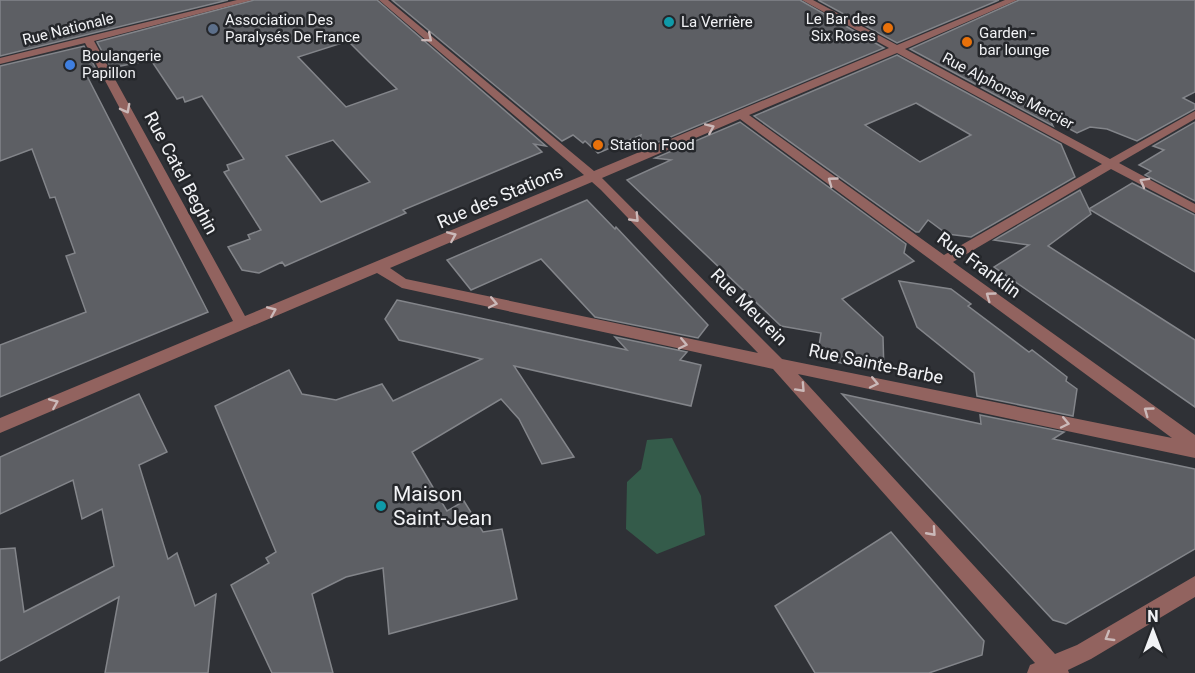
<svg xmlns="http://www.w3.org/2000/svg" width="1195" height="673" viewBox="0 0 1195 673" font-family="Roboto,sans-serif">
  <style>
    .green { fill: #345b4a }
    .building { fill: #5d5f64; stroke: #83858a; stroke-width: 1.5; fill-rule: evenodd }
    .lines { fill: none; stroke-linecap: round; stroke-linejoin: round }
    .minor { fill: #92635f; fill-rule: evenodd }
    .oneway { stroke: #cbb9b9 }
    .culture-dot { fill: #0f9aa8; stroke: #25272b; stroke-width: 2 }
    .food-dot { fill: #e8710a; stroke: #25272b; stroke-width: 2 }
    .service-dot { fill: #5c6f8a; stroke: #25272b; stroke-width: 2 }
    .shop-dot { fill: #3f7fe0; stroke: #25272b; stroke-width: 2 }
    .labels { text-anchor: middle; stroke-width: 5; stroke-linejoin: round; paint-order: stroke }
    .far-poi-label { font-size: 15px; fill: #f1f2f5; stroke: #25272b; text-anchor: start }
    .far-street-label { font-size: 15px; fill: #f1f2f5; stroke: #25272b }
    .street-label { font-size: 18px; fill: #f1f2f5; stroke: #25272b }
    .near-poi-label { font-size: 21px; fill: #f1f2f5; stroke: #25272b; text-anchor: start }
  </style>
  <rect width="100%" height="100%" fill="#2f3136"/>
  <path class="green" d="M672 438 701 496 705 535 657 554 626 529 627 482 641 469 647 440Z"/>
  <g class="building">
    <path d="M0 0H228L0 56Z"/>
    <path d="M254 0H377L546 146 534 144 542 152 403 210 406 213 285 266 282 262 259 273 242 270 228 247 250 239 248 235 261 230 224 172 229 170 227 165 244 159 202 96 185 102 183 97 177 99 151 60 111 68 97 42ZM348 41 369 62 397 89 346 107 298 57ZM333 140 370 182 321 202 286 156Z"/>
    <path d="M392 0H800L884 48 637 151 641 135 598 153 585 141 583 143 573 135 562 141Z"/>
    <path d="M818 0H999L897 43Z"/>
    <path d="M1019 0H1195V92L1183 98 1195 104V109L1137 141 1107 129 1090 127 1077 133 1049 118 1053 126 910 49Z"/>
    <path d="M84 46 97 71 86 74 208 312 0 397V345L86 312 66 256 75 253 55 197 50 198 32 149 0 161V66Z"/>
    <path d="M897 55 1061 144 1075 177 971 237 947 234 928 220 919 232H916L754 116ZM916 103 971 135 920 162 865 125Z"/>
    <path d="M740 122 906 244 904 253 914 261 842 299 883 337 884 372 817 358 821 333 781 326 627 180 671 160 655 158Z"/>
    <path d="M1195 122V201L1145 175 1151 171 1139 165 1164 150 1153 146Z"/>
    <path d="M1132 183 1195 215V272L1089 209 1091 214 1048 246 1195 340V407L994 267 1029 245 994 240 1080 190 1089 209Z"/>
    <path d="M587 200 615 229 616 227 708 325 698 338 595 317 541 259 471 290 447 260Z"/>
    <path d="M899 281 951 289 971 304 968 306 1029 352 1032 350 1067 377 1066 381 1077 389 1073 416 977 396 974 373 917 327Z"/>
    <path d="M397 300 627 350 615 337 687 352 680 360 701 365 691 406 514 366 574 457 542 464 519 419 501 399 412 452 447 511 464 501 483 532 502 529 517 599 389 634 383 568 346 577 312 594 333 673H272L231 585 269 563 266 558 276 552 215 406 289 370 302 394 336 400 382 384 393 401 482 359 399 340 385 319Z"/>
    <path d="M139 394 167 452 139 465 168 559 177 553 195 606 216 594 208 673H105L119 597 0 661V549L15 548 24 612 114 566 102 509 82 519 73 480 0 514V457Z"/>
    <path d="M842 394 981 424 980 415 1064 432 1053 439 1195 469V549L1066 624 1053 620Z"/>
    <path d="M891 532 984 641 982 655 929 673H815L775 606Z"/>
  </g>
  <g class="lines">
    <path class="minor" d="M237 0H252L94 41 245 316 584 175 379 0H388L594 171 889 48 802 0H813L897 45 1005 0H1017L905 49 1110 159 1195 111V119L1119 163 1195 204V213L1111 169 953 262 1195 435V458L798 374 1055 654 1077 645 1195 576V597L1091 659 1068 670 1069 673H1027L1030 665 1035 663 773 369 402 288 377 273 0 433V418L233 321 85 43 0 64V58ZM897 53 1102 164 944 255 749 115ZM740 119 1172 438 782 359 602 178ZM592 182 601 190 758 353 406 279 390 268Z"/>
  </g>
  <defs><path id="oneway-chevron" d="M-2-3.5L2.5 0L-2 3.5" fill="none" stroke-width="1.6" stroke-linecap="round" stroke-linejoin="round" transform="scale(1.5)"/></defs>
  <g class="oneway">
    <use href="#oneway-chevron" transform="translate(428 38) rotate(40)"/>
    <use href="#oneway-chevron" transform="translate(126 109) rotate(62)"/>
    <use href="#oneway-chevron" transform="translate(710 128) rotate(-23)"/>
    <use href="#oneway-chevron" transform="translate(832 181) rotate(-144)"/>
    <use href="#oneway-chevron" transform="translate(1144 182) rotate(-151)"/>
    <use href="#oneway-chevron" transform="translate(635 218) rotate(46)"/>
    <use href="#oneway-chevron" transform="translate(452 236) rotate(-23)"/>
    <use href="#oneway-chevron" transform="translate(990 296) rotate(-144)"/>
    <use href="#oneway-chevron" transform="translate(493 303) rotate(12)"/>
    <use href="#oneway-chevron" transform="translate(272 311) rotate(-23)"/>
    <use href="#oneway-chevron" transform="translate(683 344) rotate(12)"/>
    <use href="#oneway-chevron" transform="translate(874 383) rotate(12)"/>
    <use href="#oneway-chevron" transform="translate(801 388) rotate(47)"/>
    <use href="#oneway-chevron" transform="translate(54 403) rotate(-23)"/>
    <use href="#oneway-chevron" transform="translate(1148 411) rotate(-144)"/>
    <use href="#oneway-chevron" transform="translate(1065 423) rotate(12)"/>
    <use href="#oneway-chevron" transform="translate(932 532) rotate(48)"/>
    <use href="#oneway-chevron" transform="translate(1109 637) rotate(149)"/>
  </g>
  <g class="culture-dot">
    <circle cx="669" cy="22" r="6"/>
    <circle cx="381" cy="506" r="6"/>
  </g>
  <g class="food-dot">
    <circle cx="888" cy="28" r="6"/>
    <circle cx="967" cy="42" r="6"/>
    <circle cx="598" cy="145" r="6"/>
  </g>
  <circle class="service-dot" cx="213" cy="29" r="6"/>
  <circle class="shop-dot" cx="70" cy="65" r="6"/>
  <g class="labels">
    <g class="far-poi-label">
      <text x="876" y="24" text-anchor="end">Le Bar des<tspan x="876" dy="17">Six Roses</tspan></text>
      <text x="225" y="25">Association Des<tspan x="225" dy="17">Paralysés De France</tspan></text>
      <text x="681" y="27">La Verrière</text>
      <text x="979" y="38">Garden -<tspan x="979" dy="17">bar lounge</tspan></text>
      <text x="82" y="61">Boulangerie<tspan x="82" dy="17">Papillon</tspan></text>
      <text x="610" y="150">Station Food</text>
    </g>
    <g class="far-street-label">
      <text transform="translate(68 29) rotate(-14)" y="5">Rue Nationale</text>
      <text transform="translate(1008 91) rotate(28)" y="5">Rue Alphonse Mercier</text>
    </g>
    <g class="street-label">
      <text transform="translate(181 173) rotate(62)" y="6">Rue Catel Beghin</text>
      <text transform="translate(500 197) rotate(-23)" y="6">Rue des Stations</text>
      <text transform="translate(979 265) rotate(36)" y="6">Rue Franklin</text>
      <text transform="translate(749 307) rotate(45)" y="6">Rue Meurein</text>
      <text transform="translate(876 364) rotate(12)" y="6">Rue Sainte-Barbe</text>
    </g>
    <g class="near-poi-label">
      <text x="393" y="501">Maison<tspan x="393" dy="24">Saint-Jean</tspan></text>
    </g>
  </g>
  <g transform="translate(1153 631)" stroke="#25272b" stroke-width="4.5" paint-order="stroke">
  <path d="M0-4.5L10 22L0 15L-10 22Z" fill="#f1f2f5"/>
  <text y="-9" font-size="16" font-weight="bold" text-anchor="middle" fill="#f1f2f5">N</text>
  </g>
</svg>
